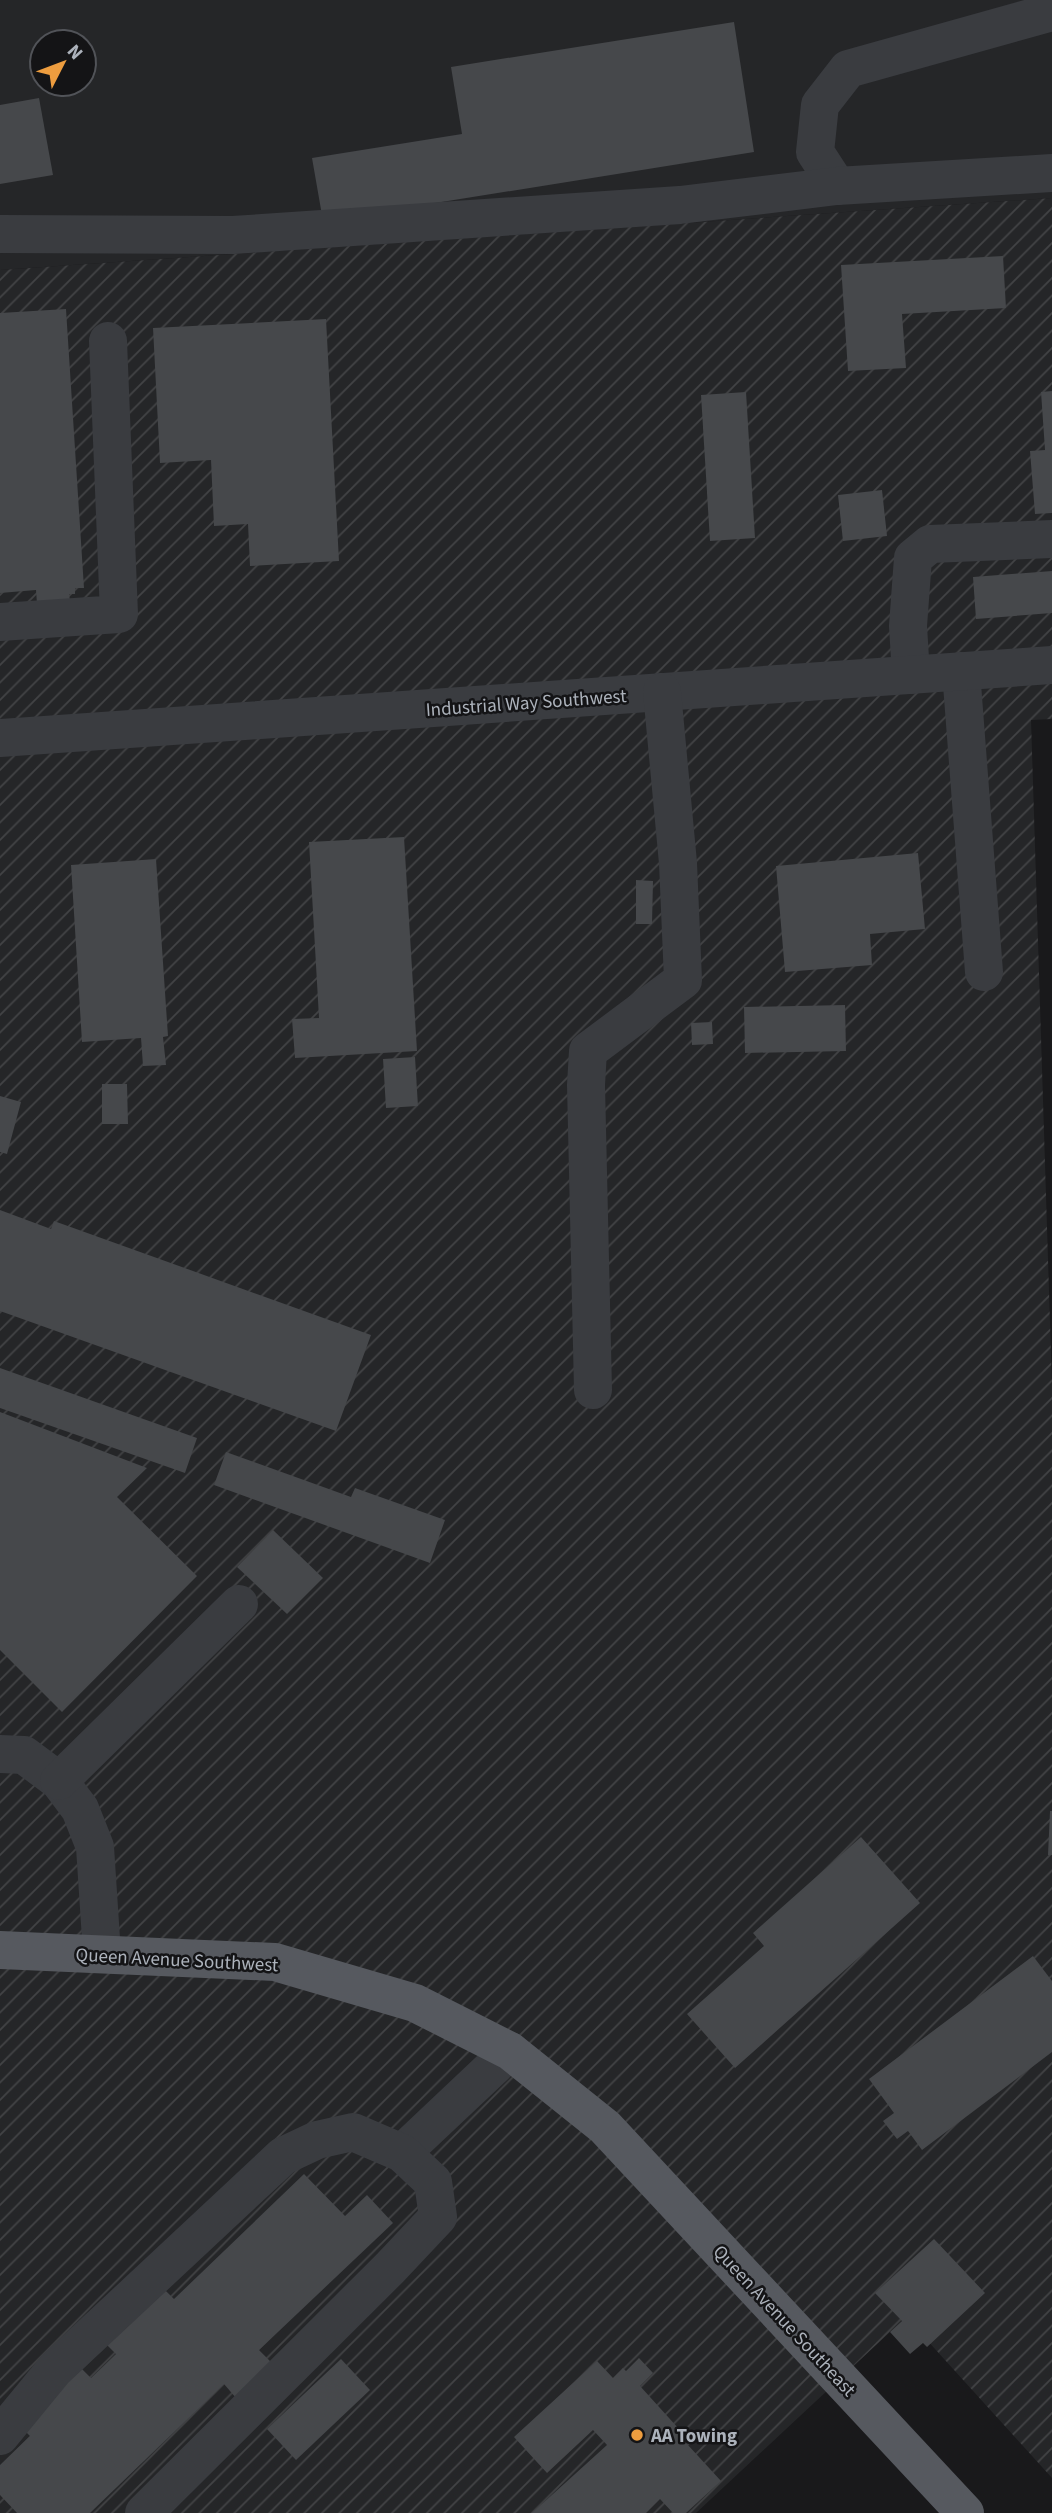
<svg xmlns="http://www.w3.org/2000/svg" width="1052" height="2513" viewBox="0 0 1052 2513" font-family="'Source Sans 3',sans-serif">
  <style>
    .built { fill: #252628; fill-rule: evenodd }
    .industrial { fill: url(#industrial-furrows) }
    .building { fill: #46484b }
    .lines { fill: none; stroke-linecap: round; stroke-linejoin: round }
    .minor { stroke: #3a3c40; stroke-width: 38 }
    .major { stroke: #56595f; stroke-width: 38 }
    .poi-dot { fill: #ed9d3f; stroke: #141416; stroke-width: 2.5 }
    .labels { text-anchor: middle; stroke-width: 5; stroke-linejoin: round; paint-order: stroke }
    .street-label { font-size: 19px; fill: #acb2bb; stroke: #141416 }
    .poi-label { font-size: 19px; font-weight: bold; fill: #acb2bb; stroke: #141416; text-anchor: start }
  </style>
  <defs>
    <pattern id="industrial-furrows" width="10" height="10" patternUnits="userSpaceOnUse" patternTransform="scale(1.75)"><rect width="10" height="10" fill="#252628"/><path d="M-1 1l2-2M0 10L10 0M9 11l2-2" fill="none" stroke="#424345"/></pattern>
  </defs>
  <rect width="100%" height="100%" fill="#19191b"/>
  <path class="built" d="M0 0H1052V198L0 270ZM42 42H84V84H42Z"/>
  <path class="industrial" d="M1052 198V719L1031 720 1052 1386V2478L906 2317 696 2513H0V270Z"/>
  <g class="building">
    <path d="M734 22 754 152 323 221 312 158 462 134 451 67Z"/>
    <path d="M39 98 53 175 0 184V105Z"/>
    <path d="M1003 256 1006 308 902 314 906 368 848 371 841 265Z"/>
    <path d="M66 309 84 588H75V594H69L70 601 37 604 36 590 0 593V313Z"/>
    <path d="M326 319 339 561 250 566 248 524 214 526 211 460 160 463 153 328Z"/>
    <path d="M1052 391V513L1035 514 1030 451 1045 450 1041 392Z"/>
    <path d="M746 392 755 538 710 541 701 395Z"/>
    <path d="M882 490 887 536 843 541 838 495Z"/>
    <path d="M1052 571V613L976 619 973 577Z"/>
    <path d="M404 837 417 1051 295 1058 292 1019 319 1018 309 842Z"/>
    <path d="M918 853 925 929 870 934 872 965 785 972 776 866Z"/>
    <path d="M156 859 168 1036 163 1037 166 1065 143 1066 141 1038 82 1042 71 865Z"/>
    <path d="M636 880 653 881 652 924H636Z"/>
    <path d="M845 1005 846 1051 745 1053 744 1007Z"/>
    <path d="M712 1022 713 1044 692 1045 691 1023Z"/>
    <path d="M415 1057 418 1106 386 1108 383 1059Z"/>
    <path d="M102 1084H127L128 1124H102Z"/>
    <path d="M0 1096 21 1102 7 1154 0 1152Z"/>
    <path d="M0 1210 51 1229 54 1221 371 1335 336 1431 0 1311Z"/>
    <path d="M0 1368 197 1438 185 1473 0 1408Z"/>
    <path d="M0 1412 147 1468 117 1497 197 1576 62 1712 0 1650Z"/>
    <path d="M226 1452 351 1497 355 1488 445 1520 430 1563 214 1485Z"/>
    <path d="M273 1530 323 1578 287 1614 237 1567Z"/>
    <path d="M1050 1811H1052V1855H1048Z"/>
    <path d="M861 1837 920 1903 735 2068 687 2014 764 1946 753 1933Z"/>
    <path d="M1033 1956 1052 1981V2052L922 2150 908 2131 897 2139 883 2121 894 2113 869 2079Z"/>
    <path d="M304 2174 345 2216 367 2195 393 2223 259 2350 272 2363 236 2398 224 2384 90 2513H17L0 2495V2465L30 2436 20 2426 81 2368 91 2378 116 2354 106 2344 164 2289 174 2299Z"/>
    <path d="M934 2239 985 2293 927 2347 923 2343 910 2354 890 2332 902 2321 875 2293Z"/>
    <path d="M639 2358 653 2373 640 2386 679 2429 676 2432 721 2481 686 2513H673L660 2499 646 2513H532L607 2445 593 2430 547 2473 514 2437 597 2361 613 2378 623 2368 626 2371Z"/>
    <path d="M341 2359 370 2390 296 2460 267 2429Z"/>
  </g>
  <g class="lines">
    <g class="minor">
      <path d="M837 186 815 152 820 105 848 69 1052 12"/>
      <path d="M0 234 233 235 680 205 837 186 1052 173"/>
      <path d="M0 622 119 614 108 341"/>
      <path d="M961 671 984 972"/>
      <path d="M911 675 908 626 913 558 930 544 1052 539"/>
      <path d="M0 738 1052 665"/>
      <path d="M593 1390 586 1085 588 1051 683 980 678 863 662 692"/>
      <path d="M0 1754 24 1755 59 1781 80 1809 95 1847 102 1954"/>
      <path d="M59 1781 239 1604"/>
      <path d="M402 2153 510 2051"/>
      <path d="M0 2436 55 2369 283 2156 317 2140 353 2132 402 2153 433 2182 438 2217 390 2268 144 2513"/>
    </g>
    <path class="major" d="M0 1950 275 1962 415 2003 510 2051 605 2127 965 2513"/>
  </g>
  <circle class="poi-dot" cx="637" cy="2435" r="7"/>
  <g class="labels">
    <g class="street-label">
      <text transform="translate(526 702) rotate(-4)" y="7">Industrial Way Southwest</text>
      <text transform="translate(177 1959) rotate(3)" y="7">Queen Avenue Southwest</text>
      <text transform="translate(785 2320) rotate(47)" y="7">Queen Avenue Southeast</text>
    </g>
    <g class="poi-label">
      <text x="651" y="2442">AA Towing</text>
    </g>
  </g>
  <g transform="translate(63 63) rotate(48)"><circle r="33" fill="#141416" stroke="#515358" stroke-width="2"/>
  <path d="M0-5L12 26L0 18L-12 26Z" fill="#ed9d3f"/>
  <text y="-10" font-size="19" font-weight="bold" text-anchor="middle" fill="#acb2bb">N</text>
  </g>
</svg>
